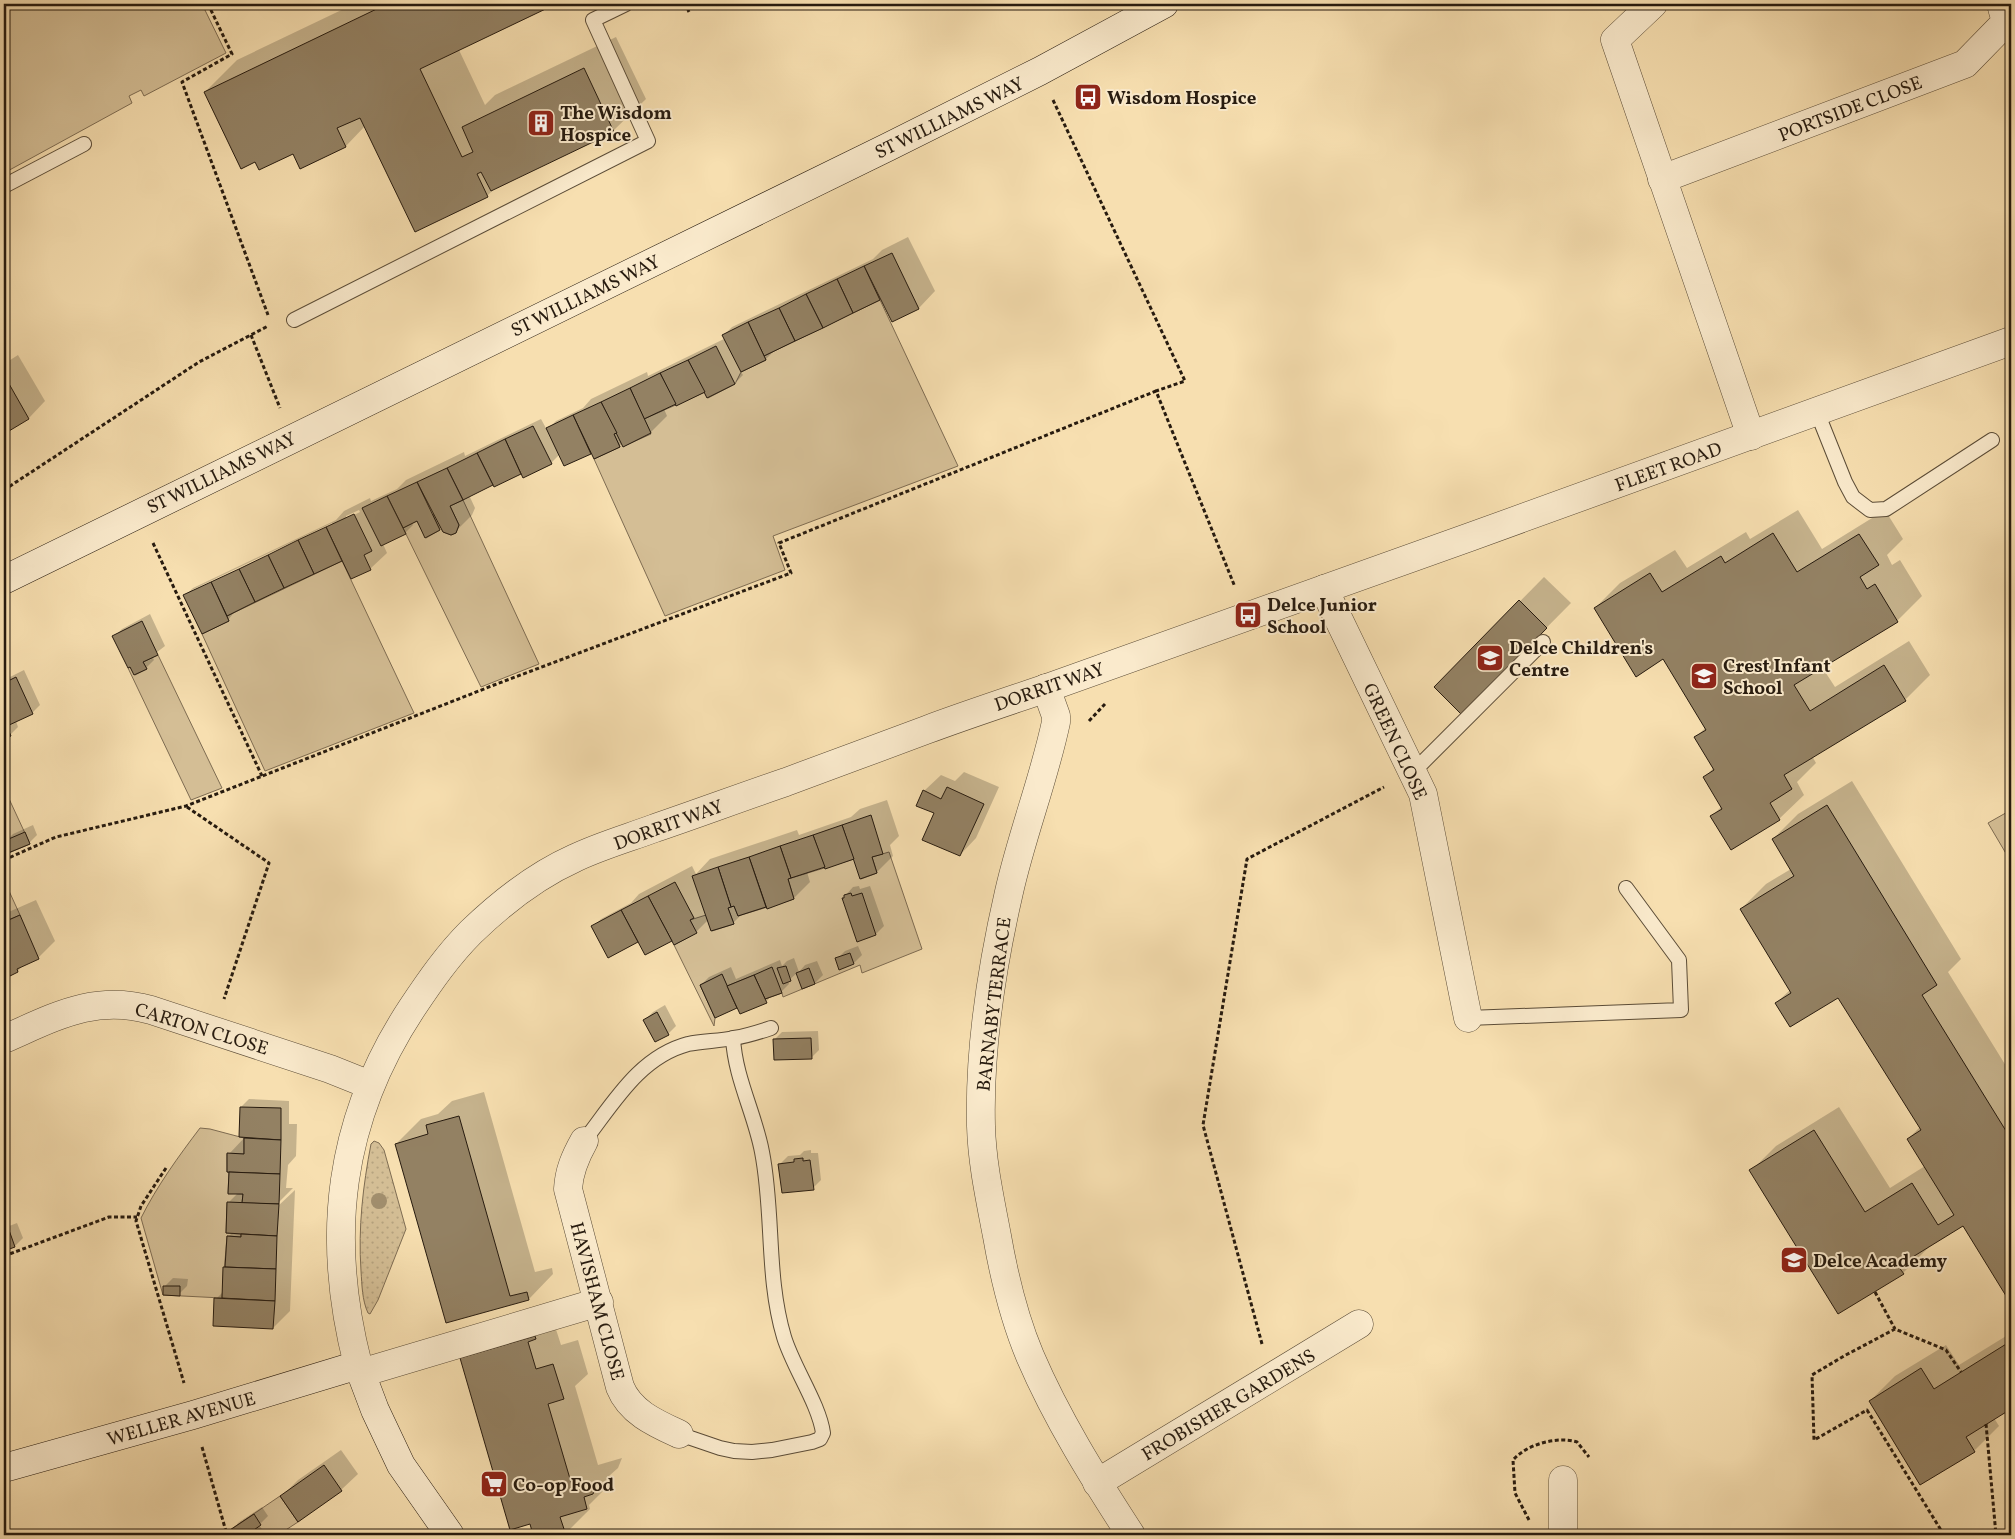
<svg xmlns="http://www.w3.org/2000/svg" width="2015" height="1539" viewBox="0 0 2015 1539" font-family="Vollkorn,serif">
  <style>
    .grass { fill: url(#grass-dots); stroke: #7e6c52 }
    .garden { fill: #d4be95; stroke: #7e6c52 }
    .shadow { fill: #0003; fill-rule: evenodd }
    .building { fill: #938163; stroke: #271b0f }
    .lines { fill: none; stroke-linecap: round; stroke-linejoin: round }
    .lane-casing { stroke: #5b4c37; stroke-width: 16 }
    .street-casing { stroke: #5b4c37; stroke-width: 29 }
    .secondary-casing { stroke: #271b0f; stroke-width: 29 }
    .path { stroke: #271b0f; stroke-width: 3; stroke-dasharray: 4 2.5; stroke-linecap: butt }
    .lane { stroke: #faeacc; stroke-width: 14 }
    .street { stroke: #faeacc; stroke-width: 28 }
    .secondary { stroke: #faeacc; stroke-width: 28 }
    .tree { fill: #a18e6d }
    .labels { text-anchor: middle; stroke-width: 4; stroke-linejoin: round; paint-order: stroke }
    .poi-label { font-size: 19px; font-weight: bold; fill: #271b0f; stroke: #faeacc; text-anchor: start }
    .street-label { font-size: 19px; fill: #271b0f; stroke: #faeacc }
  </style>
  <defs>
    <pattern id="grass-dots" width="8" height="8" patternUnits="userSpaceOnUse" patternTransform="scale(1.25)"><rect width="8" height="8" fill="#d4be95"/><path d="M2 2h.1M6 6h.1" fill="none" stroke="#b6a37f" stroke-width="1.8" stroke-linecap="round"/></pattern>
  </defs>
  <rect width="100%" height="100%" fill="#f7dfb0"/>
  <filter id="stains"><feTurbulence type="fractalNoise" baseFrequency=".004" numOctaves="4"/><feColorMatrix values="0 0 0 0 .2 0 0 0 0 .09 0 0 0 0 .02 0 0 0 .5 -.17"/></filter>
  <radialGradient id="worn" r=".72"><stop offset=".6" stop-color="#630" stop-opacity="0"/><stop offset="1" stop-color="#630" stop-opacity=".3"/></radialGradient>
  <path class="grass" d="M374 1141 379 1143 384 1150 406 1229 378 1300 370 1314 368 1313C362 1300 362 1285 361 1271 358 1227 363 1186 371 1144Z"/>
  <g class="garden">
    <path d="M4 4H202L226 53 144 96 141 90 129 96 132 103 4 173Z"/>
    <path d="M880 300 958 466 773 536 785 570 665 616 594 459 620 447 614 434 617 433 624 446 651 434 644 419 705 392 708 398 735 384 741 372 766 360 764 356Z"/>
    <path d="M463 500 539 664 481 687 403 528 417 521 426 538 440 530 433 515 435 514 443 532 451 535 456 533 459 525 450 506Z"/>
    <path d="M342 561 414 713 265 771 202 634 229 621 227 616Z"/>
    <path d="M158 655 222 788 191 800 128 668 130 667 135 675 147 669 143 662Z"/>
    <path d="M4 788 30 844 4 855Z"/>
    <path d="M2011 810V862L1988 823Z"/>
    <path d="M889 852 922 949 862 973 860 965 783 997 782 993 765 999 754 975 727 986 722 975 700 985 715 1018 714 1026 674 945 696 933 690 920 706 915 712 931 734 924 728 908 734 906 738 916 794 899 788 879 854 859 861 879 877 873 872 857Z"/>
    <path d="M4 880 20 915 4 922Z"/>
    <path d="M200 1128 210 1129 244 1138V1154H227V1172H229L228 1193 243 1194 242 1203H227L226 1233 241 1234V1237L227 1236 222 1298 163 1295 141 1218C157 1186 178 1157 200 1128Z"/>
    <path d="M280 1496 298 1522 278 1535H231L230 1530Z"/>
  </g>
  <g class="shadow">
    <path d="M354 4H554L459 50 485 105 495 95 616 37 646 99 613 131 495 188 487 196 365 126 346 146 301 167 294 152 205 92 237 60Z"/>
    <path d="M908 237 935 291 919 308 892 321 881 298 774 351 766 359 740 371 743 375 735 383 705 391 664 409 667 416 651 432 623 442 619 446 592 452 565 464 560 454 551 463 522 472 495 486 494 483 469 495 475 508 472 515 455 532 442 527 426 536 418 520 412 523 413 525 405 533 383 544 387 553 370 569 343 558 236 610 228 620 185 596 193 588 336 520 344 511 370 498 371 501 397 489 406 480 464 452 465 456 541 419 547 430 556 421 583 408 591 399 647 372 648 376 726 338 724 335 732 327 873 259 882 250ZM359 510 360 512 346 519V516ZM332 523 333 526 192 592V590Z"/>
    <path d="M18 355 45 401 29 418 4 432V364Z"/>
    <path d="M1798 510 1822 549 1885 510 1903 539 1887 555 1892 565 1900 560 1922 596 1897 621 1822 667 1835 687 1909 641 1930 675 1905 700 1812 756 1816 763 1797 782 1804 795 1779 819 1712 816 1722 806 1704 778 1714 767 1696 737 1706 727 1664 658 1595 608 1620 583 1675 550 1687 568 1746 532 1750 539Z"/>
    <path d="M1544 577 1571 603 1462 713 1435 687Z"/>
    <path d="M150 614 165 646 152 656 154 660 146 668 114 637 122 629Z"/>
    <path d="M24 670 40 705 32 713 16 721 18 727 10 735 4 738V680Z"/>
    <path d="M964 772 999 787 976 838 960 855 924 791 941 775 955 781Z"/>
    <path d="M1852 781 1961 959 1948 972 2011 1074V1302L1963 1224 1927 1247 1928 1248 1903 1273 1751 1171 1776 1146 1839 1107 1890 1188 1925 1166 1908 1139 1920 1127 1839 996 1776 1003 1791 989 1741 909 1766 884 1791 869 1773 839 1798 814Z"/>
    <path d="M887 800 899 836 890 845 893 856 877 872 854 858 807 872 810 882 794 898 742 914 733 923 709 919 696 932 672 939 637 941 593 927 601 919 631 903 639 894 692 866 696 874 710 859 797 830 799 835 851 817 860 809Z"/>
    <path d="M33 825 37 835 29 843 5 842 13 834Z"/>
    <path d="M859 886 860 889 870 886 884 926 876 934 858 940 845 896 853 887Z"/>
    <path d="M36 900 55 941 38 958 24 964 18 971 4 974V914Z"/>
    <path d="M858 946 862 955 854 963 837 959 845 951Z"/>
    <path d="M794 958 799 972 805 965 817 961 823 975 815 983 803 987 797 973 788 981 789 984 781 992 772 995 766 1002 738 1006 716 1016 701 985 709 977 731 967 736 979 780 960 782 966 787 961Z"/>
    <path d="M665 1005 676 1026 668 1034 645 1020 653 1012Z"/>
    <path d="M818 1031 819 1050 811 1058 774 1040 782 1032Z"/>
    <path d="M484 1092 535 1272 552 1268 553 1274 529 1299 447 1322 396 1144 421 1119 438 1114 452 1101Z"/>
    <path d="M249 1099 289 1101V1124H297L296 1156 288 1165 286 1188H293L277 1204V1207L295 1190 290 1311 273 1328 216 1299 224 1291 228 1237 232 1233 228 1203 238 1193 229 1154 246 1136 241 1107Z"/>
    <path d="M811 1150V1153H818L821 1180 813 1188 780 1164 788 1156 800 1155 804 1151Z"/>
    <path d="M17 1223 23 1238 15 1246 4 1250V1228Z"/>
    <path d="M173 1278 188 1279 187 1286 179 1294 165 1286Z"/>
    <path d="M553 1320 561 1345 578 1340 588 1374 575 1386 598 1465 622 1458 618 1468 609 1476 611 1483 589 1505 590 1509 565 1534 535 1535 531 1523 461 1358 486 1334Z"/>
    <path d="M2011 1333V1407L1994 1418 1999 1426 1974 1451 1870 1401 1895 1376 1946 1345 1959 1365Z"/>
    <path d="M341 1450 358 1474 341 1490 298 1520 282 1496 298 1480Z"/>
    <path d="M262 1507 268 1516 259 1525 266 1535H233L231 1531 239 1522Z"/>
  </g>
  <g class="building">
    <path d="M387 4H556L420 69 462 157 473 152 462 127 584 68 614 132 491 191 481 172 477 174 488 197 415 232 360 118 337 128 346 147 300 169 293 154 259 170 255 162 241 169 204 92Z"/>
    <path d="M892 253 919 309 892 322 864 266Z"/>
    <path d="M864 266 880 300 853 313 837 279Z"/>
    <path d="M837 279 853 313 823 328 806 294Z"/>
    <path d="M806 294 823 328 795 341 779 308Z"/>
    <path d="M779 308 795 341 764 356 748 322Z"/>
    <path d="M748 322 766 360 741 372 722 335Z"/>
    <path d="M716 346 735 384 707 398 688 360Z"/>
    <path d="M688 360 705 392 676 406 660 373Z"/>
    <path d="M660 373 676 404 644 419 630 388Z"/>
    <path d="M4 375 29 419 4 434Z"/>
    <path d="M630 388 651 433 623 447 601 402Z"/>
    <path d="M601 402 617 433 614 434 620 447 594 459 573 415Z"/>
    <path d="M573 415 591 454 564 466 546 428Z"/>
    <path d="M533 426 552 464 523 478 505 439Z"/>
    <path d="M505 439 521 474 494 487 477 453Z"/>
    <path d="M477 453 493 485 463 500 447 468Z"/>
    <path d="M447 468 463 500 450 506 459 525 456 533 451 535 443 532 417 482Z"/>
    <path d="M417 482 440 530 425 538 417 521 403 528 387 496Z"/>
    <path d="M387 496 406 534 381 546 362 508Z"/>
    <path d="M354 514 372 551 364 555 371 570 351 579 326 527Z"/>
    <path d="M326 527 342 561 314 574 298 540Z"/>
    <path d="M1773 533 1797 572 1859 534 1879 565 1860 577 1867 589 1875 584 1898 622 1794 685 1810 711 1884 665 1906 701 1784 775 1792 789 1770 803 1780 820 1731 850 1710 816 1722 809 1703 777 1714 770 1694 737 1706 730 1663 659 1636 677 1594 608 1650 573 1662 592 1721 556 1725 563Z"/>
    <path d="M298 540 314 574 284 588 268 555Z"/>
    <path d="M268 555 284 588 255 602 239 569Z"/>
    <path d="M239 569 255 602 227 616 211 582Z"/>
    <path d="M211 582 229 621 202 634 183 595Z"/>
    <path d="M1519 600 1547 628 1462 715 1434 687Z"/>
    <path d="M142 621 158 655 143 662 147 669 134 675 130 667 128 668 112 636Z"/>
    <path d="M16 677 33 714 7 726 4 720V683Z"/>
    <path d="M4 720 11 736 4 739Z"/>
    <path d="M947 787 984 804 960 856 922 840 934 813 916 806 923 790 941 799Z"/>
    <path d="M1827 805 1937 985 1922 995 2011 1139V1304L1963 1226 1898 1266 1904 1274 1838 1314 1749 1170 1814 1130 1865 1212 1912 1183 1938 1225 1954 1215 1907 1139 1921 1130 1838 998 1790 1027 1775 1003 1791 993 1740 909 1794 876 1772 839Z"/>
    <path d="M871 815 883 854 872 857 877 873 860 879 842 825Z"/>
    <path d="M842 825 854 859 825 869 813 835Z"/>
    <path d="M25 832 30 844 8 853 4 841Z"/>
    <path d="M813 835 825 867 791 878 780 846Z"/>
    <path d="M780 846 791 878 788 879 794 899 767 909 749 857Z"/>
    <path d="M749 857 766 907 738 916 734 906 731 907 718 867Z"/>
    <path d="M718 867 731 907 728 908 734 924 711 931 692 876Z"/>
    <path d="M675 882 694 918 690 920 697 933 674 945 648 896Z"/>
    <path d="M851 893 852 896 862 893 876 935 857 942 842 898H844V895Z"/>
    <path d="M648 896 672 941 645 955 621 910Z"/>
    <path d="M621 910 638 942 608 958 591 926Z"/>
    <path d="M20 915 39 959 17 969 18 972 8 977 4 971V922Z"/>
    <path d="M850 953 854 964 839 970 835 958Z"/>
    <path d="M786 966 791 981 783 984 777 968Z"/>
    <path d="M772 967 782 993 765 999 754 975Z"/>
    <path d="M809 968 815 984 802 989 796 973Z"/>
    <path d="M722 974 737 1008 715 1018 700 985Z"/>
    <path d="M754 975 767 1003 740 1014 727 986Z"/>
    <path d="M657 1012 669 1035 655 1042 643 1020Z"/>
    <path d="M811 1038 812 1059 774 1060 773 1039Z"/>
    <path d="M240 1107 281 1108V1140L239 1137Z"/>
    <path d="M459 1116 510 1296 527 1292 529 1300 446 1323 395 1144 428 1134 426 1125Z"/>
    <path d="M244 1138 281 1140 280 1174 227 1172V1153L244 1154Z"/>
    <path d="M803 1158V1161L810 1160 814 1190 782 1193 778 1164 794 1162V1159Z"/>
    <path d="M229 1172 280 1174 279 1204 242 1203 243 1194H228Z"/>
    <path d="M227 1202 279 1204 277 1236 226 1233Z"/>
    <path d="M9 1230 15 1247 4 1251V1232Z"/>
    <path d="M241 1234 277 1236 276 1269 225 1267 227 1236 241 1237Z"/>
    <path d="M223 1267 276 1269 275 1301 222 1298Z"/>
    <path d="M163 1286H180V1296L163 1295Z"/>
    <path d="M214 1298 275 1301 273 1329 213 1326Z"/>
    <path d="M535 1336 536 1339 528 1342 536 1369 553 1364 564 1399 548 1404 573 1489 598 1482 593 1494 584 1497 587 1509 560 1517 566 1535H533L530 1524 510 1530 460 1358Z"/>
    <path d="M2011 1341V1409L1966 1437 1975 1452 1920 1485 1869 1401 1921 1368 1934 1389Z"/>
    <path d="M324 1465 342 1491 298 1522 280 1496Z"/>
    <path d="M254 1514 261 1525 251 1532 253 1535H231L230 1530Z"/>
  </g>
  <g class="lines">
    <g class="lane-casing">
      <g id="lane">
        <path d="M4 186 84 144"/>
        <path d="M294 320 648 141 593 20 626 4"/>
        <path d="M1817 412 1845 482 1853 497 1870 510 1886 509 1992 440"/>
        <path d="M1413 772 1543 642"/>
        <path d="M1468 1018 1681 1010 1679 960 1626 888"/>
        <path d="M584 1141C613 1104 639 1057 688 1044 703 1041 719 1041 734 1038 746 1036 759 1032 771 1028"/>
        <path d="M679 1434 720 1448 734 1451 752 1452 772 1450 812 1442 820 1439 823 1433C819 1404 793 1367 784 1337 766 1277 774 1213 762 1152 755 1114 735 1078 733 1038"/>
      </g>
    </g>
    <g class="street-casing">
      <g id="street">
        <path d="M1653 4 1615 40 1751 436"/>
        <path d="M1662 179 1965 64 2006 22 2001 4"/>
        <path d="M1324 589 1423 794 1468 1018"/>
        <path d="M1046 688 1056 716V722C1044 779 1022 834 1009 892 992 966 979 1050 981 1126 982 1163 990 1199 997 1236 1004 1276 1014 1318 1030 1356 1057 1419 1094 1478 1131 1535"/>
        <path d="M4 1039C55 1017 94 994 151 1010L330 1069 370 1085"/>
        <path d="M584 1141C575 1157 569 1171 568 1189L620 1387C630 1412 655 1423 679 1434"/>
        <path d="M358 1365C325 1237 338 1120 412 1008 430 981 448 955 471 932 500 904 537 875 575 858 600 846 628 838 655 828 699 813 742 797 786 782 833 765 879 747 926 730 966 715 1006 702 1047 688 1369 574 1690 458 2011 341"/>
        <path d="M361 1373 599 1302"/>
        <path d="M1563 1480V1535"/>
        <path d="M1097 1483 1359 1324"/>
      </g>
    </g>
    <g class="secondary-casing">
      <g id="secondary">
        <path d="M4 580 888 147 1040 71 1164 4"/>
        <path d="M4 1468 193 1415 358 1365 375 1410 401 1465 450 1535"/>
      </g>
    </g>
    <g class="path">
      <path d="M208 4 232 54 182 82 268 315"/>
      <path d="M685 4 689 12"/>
      <path d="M1053 100 1185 381 1156 391 1235 587"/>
      <path d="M251 335 280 408"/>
      <path d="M4 490 199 362 268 326"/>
      <path d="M153 543 262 776"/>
      <path d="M1089 721 1105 704"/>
      <path d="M187 807 269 863 224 999"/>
      <path d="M4 860 56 837 186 806 494 685 791 573 779 543 1156 391"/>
      <path d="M166 1168 141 1206 136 1221 184 1383"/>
      <path d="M4 1256 109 1217H137"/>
      <path d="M1875 1292 1895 1329"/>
      <path d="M1262 1344 1203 1125 1247 859 1384 787"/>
      <path d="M1986 1424 1996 1535"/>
      <path d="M202 1447 227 1535"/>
      <path d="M1529 1520 1515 1493 1513 1460C1527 1444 1557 1436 1577 1442L1589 1457"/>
      <path d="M1944 1535 1867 1410 1814 1440 1812 1375 1844 1356 1895 1329 1946 1350 1961 1372"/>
    </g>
    <use href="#lane" class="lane"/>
    <use href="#street" class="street"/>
    <use href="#secondary" class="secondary"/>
  </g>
  <circle class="tree" cx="379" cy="1201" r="8"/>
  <defs>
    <g id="bus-square" transform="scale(1.4375)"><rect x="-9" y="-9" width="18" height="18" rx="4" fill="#8f2418" stroke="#faeacc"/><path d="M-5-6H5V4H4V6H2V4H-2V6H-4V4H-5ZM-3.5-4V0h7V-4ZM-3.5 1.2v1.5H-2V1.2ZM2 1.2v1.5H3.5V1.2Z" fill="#fff"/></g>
    <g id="building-square" transform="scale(1.4375)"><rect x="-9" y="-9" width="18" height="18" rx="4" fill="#8f2418" stroke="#faeacc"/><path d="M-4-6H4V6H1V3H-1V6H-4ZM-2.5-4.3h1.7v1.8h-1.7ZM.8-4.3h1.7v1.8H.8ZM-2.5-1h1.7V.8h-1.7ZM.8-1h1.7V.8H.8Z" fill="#fff"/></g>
    <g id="school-square" transform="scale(1.4375)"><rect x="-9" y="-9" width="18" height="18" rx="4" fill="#8f2418" stroke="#faeacc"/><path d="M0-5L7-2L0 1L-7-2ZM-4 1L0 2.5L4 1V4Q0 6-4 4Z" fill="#fff"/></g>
    <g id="supermarket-square" transform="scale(1.4375)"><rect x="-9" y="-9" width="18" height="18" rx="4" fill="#8f2418" stroke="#faeacc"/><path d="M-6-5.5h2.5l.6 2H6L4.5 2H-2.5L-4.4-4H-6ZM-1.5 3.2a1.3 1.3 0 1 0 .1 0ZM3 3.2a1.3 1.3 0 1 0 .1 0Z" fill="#fff"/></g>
  </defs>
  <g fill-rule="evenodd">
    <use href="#bus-square" x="1088" y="97"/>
    <use href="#building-square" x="541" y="123"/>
    <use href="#bus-square" x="1248" y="615"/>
    <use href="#school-square" x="1490" y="658"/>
    <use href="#school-square" x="1704" y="676"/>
    <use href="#school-square" x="1794" y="1260"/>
    <use href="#supermarket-square" x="494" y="1484"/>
  </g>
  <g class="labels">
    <g class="poi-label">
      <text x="1107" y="104">Wisdom Hospice</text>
      <text x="560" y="119">The Wisdom<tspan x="560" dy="22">Hospice</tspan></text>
      <text x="1267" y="611">Delce Junior<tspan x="1267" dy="22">School</tspan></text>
      <text x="1509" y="654">Delce Children's<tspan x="1509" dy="22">Centre</tspan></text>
      <text x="1723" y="672">Crest Infant<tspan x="1723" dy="22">School</tspan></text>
      <text x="1813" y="1267">Delce Academy</text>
      <text x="513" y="1491">Co-op Food</text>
    </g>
    <g class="street-label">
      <text transform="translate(1850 108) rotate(-21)" y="7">PORTSIDE CLOSE</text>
      <text transform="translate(949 117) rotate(-26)" y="7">ST WILLIAMS WAY</text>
      <text transform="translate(585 295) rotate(-26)" y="7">ST WILLIAMS WAY</text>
      <text transform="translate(1668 466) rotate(-20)" y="7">FLEET ROAD</text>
      <text transform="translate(221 472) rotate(-26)" y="7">ST WILLIAMS WAY</text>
      <text transform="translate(1049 686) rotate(-19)" y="7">DORRIT WAY</text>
      <text transform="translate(1396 741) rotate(65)" y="7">GREEN CLOSE</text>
      <text transform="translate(668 824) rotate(-20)" y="7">DORRIT WAY</text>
      <text transform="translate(993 1004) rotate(-83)" y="7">BARNABY TERRACE</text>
      <text transform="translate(202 1028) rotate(17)" y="7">CARTON CLOSE</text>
      <text transform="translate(598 1301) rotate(75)" y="7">HAVISHAM CLOSE</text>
      <text transform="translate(1228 1404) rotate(-31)" y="7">FROBISHER GARDENS</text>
      <text transform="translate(181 1418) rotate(-16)" y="7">WELLER AVENUE</text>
    </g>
  </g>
  <rect width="2015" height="1539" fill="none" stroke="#f7dfb0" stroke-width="20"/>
  <rect x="5" y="5" width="2005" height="1529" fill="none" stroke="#271b0f" stroke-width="2.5"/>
  <rect x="10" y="10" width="1995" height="1519" fill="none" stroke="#271b0f"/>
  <rect width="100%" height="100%" filter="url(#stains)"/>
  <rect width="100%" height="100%" fill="url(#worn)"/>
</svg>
